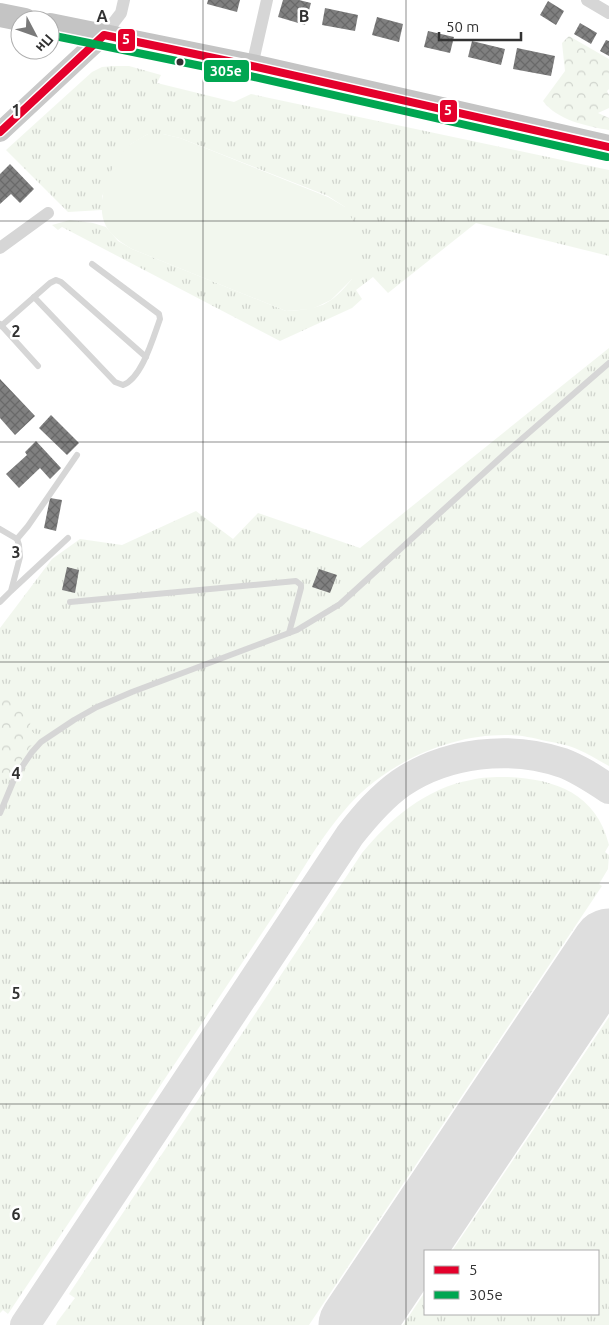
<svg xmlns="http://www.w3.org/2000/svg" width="609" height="1325" viewBox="0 0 609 1325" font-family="Ubuntu,sans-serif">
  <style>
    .grass { fill: url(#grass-tufts) }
    .forest { fill: url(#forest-crowns) }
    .pitch { fill: #f2f7ee }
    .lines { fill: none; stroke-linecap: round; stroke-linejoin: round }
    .taxiway { stroke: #dedede; stroke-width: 30 }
    .runway { stroke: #dedede; stroke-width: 75 }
    .building { fill: url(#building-cross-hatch) }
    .lane { stroke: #d6d6d6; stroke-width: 6 }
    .street { stroke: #d6d6d6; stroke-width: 12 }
    .primary { stroke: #c9c9c9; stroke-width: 20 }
    .highway { stroke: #c4c4c4; stroke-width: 24 }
    .bus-1-casing { stroke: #fff; stroke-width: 11 }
    .bus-2-casing { stroke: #fff; stroke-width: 11 }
    .bus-1 { stroke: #e4002b; stroke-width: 8 }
    .bus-2 { stroke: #00a651; stroke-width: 8 }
    .grid { fill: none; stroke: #323232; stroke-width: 1; stroke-opacity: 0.55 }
    .bus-dot { fill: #323232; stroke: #fff; stroke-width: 2 }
    .grid-label { font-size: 16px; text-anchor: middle; font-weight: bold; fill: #323232; stroke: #fff; stroke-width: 5; stroke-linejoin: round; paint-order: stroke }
    .line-badge { stroke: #fff; stroke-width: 2 }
    .badge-label { font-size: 14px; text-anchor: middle; font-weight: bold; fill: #fff }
  </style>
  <defs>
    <pattern id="grass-tufts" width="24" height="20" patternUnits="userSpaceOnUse" patternTransform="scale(1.25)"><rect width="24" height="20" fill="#f2f7ee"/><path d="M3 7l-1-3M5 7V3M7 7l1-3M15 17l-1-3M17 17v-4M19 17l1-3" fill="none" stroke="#d0d4cd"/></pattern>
    <pattern id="forest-crowns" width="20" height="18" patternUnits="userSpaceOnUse" patternTransform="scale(1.25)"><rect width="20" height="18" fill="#f2f7ee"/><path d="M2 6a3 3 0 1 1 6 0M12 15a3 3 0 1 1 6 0" fill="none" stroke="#d0d4cd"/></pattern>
    <pattern id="building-cross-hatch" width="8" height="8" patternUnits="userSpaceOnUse" patternTransform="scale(1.25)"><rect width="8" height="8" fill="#808080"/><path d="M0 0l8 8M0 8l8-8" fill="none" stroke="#696969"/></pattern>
  </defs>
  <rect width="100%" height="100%" fill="#fff"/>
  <g class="grass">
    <path d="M113 66H129L161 75 157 83 234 102 251 94 609 170V256L476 223 388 293 373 277 356 290 362 299 352 308 280 341 62 227 58 230 52 225 70 220 93 223 106 227 118 241 132 249 286 311C320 309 330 306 352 279L345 207 328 196 180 138 163 134H148L131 144 102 196V210L68 212 6 150 92 72 102 67Z"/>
    <path d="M609 348V766C599 761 589 754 579 750 569 745 557 743 546 741 534 738 521 735 508 735 450 734 388 762 349 805 321 836 300 874 278 909L8 1314 3 1310 0 1313V628L52 559 80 539 122 545 196 511 233 539 258 513 360 548Z"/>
    <path d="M506 777C555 779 596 793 609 845L605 852 609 855 608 869 599 884 602 886 309 1325H56L57 1322 75 1298 69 1294 362 853C390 819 426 788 471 780 482 777 494 777 506 777Z"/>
    <path d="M609 1017V1325H403L425 1292V1314H598V1251H452Z"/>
  </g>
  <g class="forest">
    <path d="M569 36 609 59V89L607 91 609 95V108L598 113 609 118V130C586 126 557 120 543 101L565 71 562 43Z"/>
    <path d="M0 690 13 705 32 717 29 728 38 738 29 748 12 776 4 773 0 777Z"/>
  </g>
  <path class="pitch" d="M148 134H163L180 138 328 197 345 207 356 226 359 249 358 267 352 279 331 300 312 309 286 311 132 249C122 243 111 236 106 226 93 202 112 160 131 144 136 140 143 137 148 134Z"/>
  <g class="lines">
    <path class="taxiway" d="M25 1325 350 835C365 816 381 797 401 783 447 752 510 745 563 763 579 769 594 779 609 789"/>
    <path class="runway" d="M356 1325 609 946"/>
  </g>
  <g class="building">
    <path d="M208 0H240L237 12 207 4Z"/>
    <path d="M283 0H299L311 3 305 25 278 17Z"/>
    <path d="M548 1 564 11 556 25 540 15Z"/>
    <path d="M325 8 358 15 355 31 322 25Z"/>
    <path d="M377 17 403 24 399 42 372 35Z"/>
    <path d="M580 23 597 33 591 44 574 34Z"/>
    <path d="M428 31 454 37 450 53 424 47Z"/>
    <path d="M606 40 609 41V56L600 51Z"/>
    <path d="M472 41 505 49 501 65 468 57Z"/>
    <path d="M517 48 555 56 551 76 513 69Z"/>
    <path d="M10 164 34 189 20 203 11 194 0 204V174Z"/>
    <path d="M0 379 35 416 15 435 0 418Z"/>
    <path d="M51 415 79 443 67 455 39 428Z"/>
    <path d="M36 441 61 468 50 479 40 468 19 488 6 474 27 455 25 452Z"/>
    <path d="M50 498 62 500 56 531 44 528Z"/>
    <path d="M67 567 79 570 75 593 62 590Z"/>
    <path d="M319 569 337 575 330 593 312 587Z"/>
  </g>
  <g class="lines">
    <g class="lane">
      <path d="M34 297 115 382 123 385C142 378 153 338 160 319L159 314 92 264"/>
      <path d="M0 324 38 366"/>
      <path d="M1 326 50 283 56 280 61 282 146 357"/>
      <path d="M0 529 17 539 19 545 20 557 11 591 0 602"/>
      <path d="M17 539 28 526 77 455"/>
      <path d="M12 590 68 538"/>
      <path d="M70 602 296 581 301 585V588L289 633"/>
      <path d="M0 813 15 777 32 752 41 742 74 720 97 707 132 692 297 630 340 604 509 450 609 363"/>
    </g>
    <g class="street">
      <path d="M587 0 609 13"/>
      <path d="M104 35 121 13 124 0"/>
      <path d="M252 66 267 0"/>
      <path d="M0 248 48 213"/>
    </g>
    <path class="primary" d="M0 132 104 35"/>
    <g class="highway">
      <path d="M0 15 25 20"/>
      <path d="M50 25 252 66 609 147"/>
    </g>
    <g class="bus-1-casing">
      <path id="bus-1" d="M0 132 104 35 252 66 609 147"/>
    </g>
    <g class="bus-2-casing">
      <path id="bus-2" d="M50 35 250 76 607 157"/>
    </g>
    <use href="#bus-1" class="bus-1"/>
    <use href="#bus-2" class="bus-2"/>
  </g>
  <path class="grid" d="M203 0V1325M406 0V1325M0 221H609M0 442H609M0 662H609M0 883H609M0 1104H609"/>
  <circle class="bus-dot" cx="180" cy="62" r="4.5"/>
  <g class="grid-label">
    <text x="102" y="22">A</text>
    <text x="304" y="22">B</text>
    <text x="16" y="116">1</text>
    <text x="16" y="337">2</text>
    <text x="16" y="558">3</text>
    <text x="16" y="779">4</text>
    <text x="16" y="999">5</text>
    <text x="16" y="1220">6</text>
  </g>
  <g class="line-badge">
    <rect x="117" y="28" width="19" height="24" rx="5" fill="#e4002b"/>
    <rect x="203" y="59" width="47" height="24" rx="5" fill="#00a651"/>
    <rect x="439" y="99" width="19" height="24" rx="5" fill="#e4002b"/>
  </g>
  <g class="badge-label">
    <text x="126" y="44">5</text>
    <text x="226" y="76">305e</text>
    <text x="448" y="115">5</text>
  </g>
  <rect x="424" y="1250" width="175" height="65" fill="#ffffff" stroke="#adadad"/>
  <rect x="434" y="1266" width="25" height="8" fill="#e4002b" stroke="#adadad"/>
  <text x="469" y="1275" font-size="15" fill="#323232">5</text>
  <rect x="434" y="1291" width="25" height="8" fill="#00a651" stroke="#adadad"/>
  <text x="469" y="1300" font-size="15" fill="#323232">305e</text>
  <g transform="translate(35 35) rotate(131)"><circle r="24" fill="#ffffff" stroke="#adadad"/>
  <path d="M0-4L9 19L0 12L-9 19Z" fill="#7a7a7a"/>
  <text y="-8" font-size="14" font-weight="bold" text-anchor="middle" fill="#323232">Пн</text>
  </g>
  <path d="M439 32v8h82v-8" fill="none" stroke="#323232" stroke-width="2.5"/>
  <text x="446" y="32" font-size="15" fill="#323232" stroke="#ffffff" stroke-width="4" paint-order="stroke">50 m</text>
</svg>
